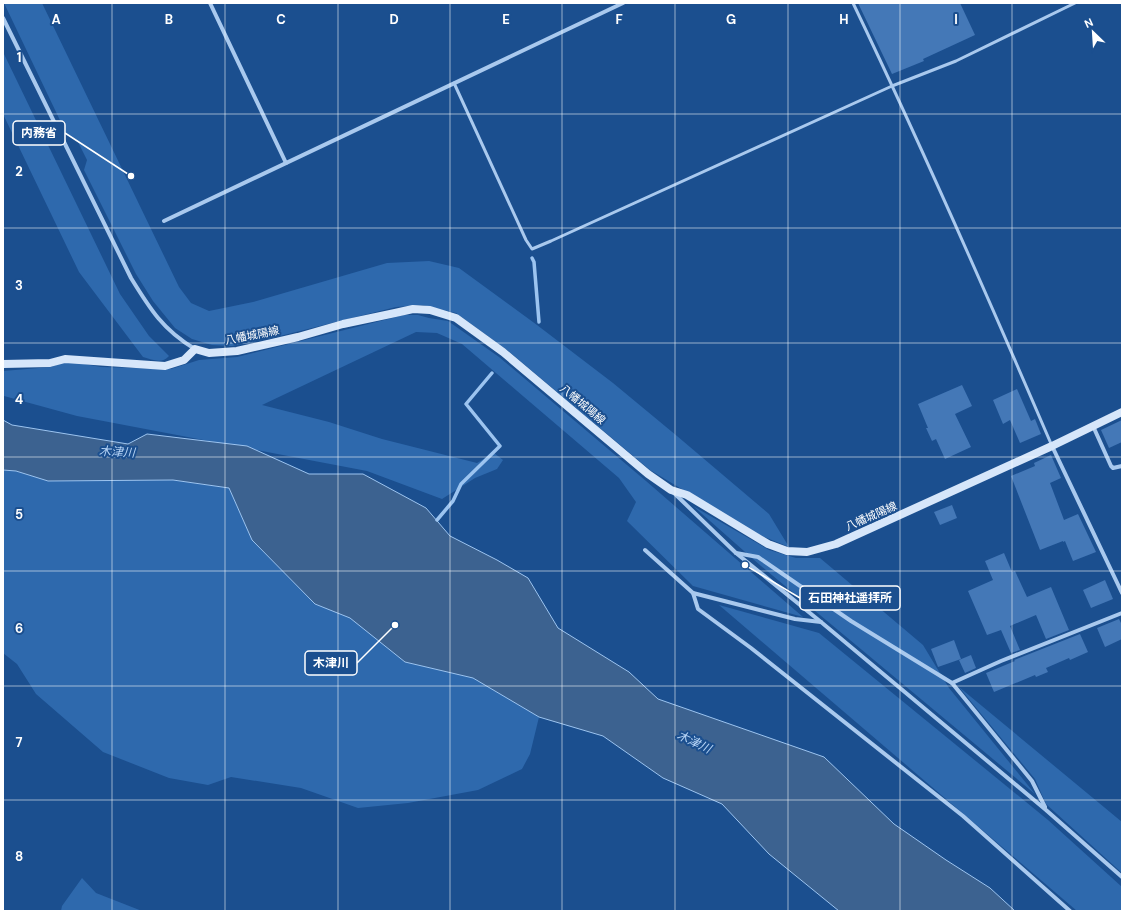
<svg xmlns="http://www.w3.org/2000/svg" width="1125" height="914" viewBox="0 0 1125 914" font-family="'DM Sans','Noto Sans JP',sans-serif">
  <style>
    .green { fill: #2e69ad }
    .water { fill: #3c6290; stroke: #9cc4f0 }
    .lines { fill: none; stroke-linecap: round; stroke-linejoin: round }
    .stream { stroke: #9cc4f0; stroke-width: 3.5 }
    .building { fill: #4478b7 }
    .service { stroke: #a9c9ee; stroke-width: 3 }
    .minor { stroke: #a9c9ee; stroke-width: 4 }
    .secondary { stroke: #d6e6fa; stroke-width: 8 }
    .grid { fill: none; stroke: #fff; stroke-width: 1; stroke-opacity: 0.55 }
    .labels { text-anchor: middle; stroke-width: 4; stroke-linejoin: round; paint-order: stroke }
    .street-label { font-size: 11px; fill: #fff; stroke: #1b4f8f }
    .water-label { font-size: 12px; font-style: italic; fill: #b5d3f5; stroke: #1b4f8f }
    .grid-label { font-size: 13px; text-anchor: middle; font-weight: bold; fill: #fff; stroke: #1b4f8f; stroke-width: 4; stroke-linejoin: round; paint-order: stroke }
    .leader { fill: none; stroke: #fff; stroke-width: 1.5 }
    .callout-dot { fill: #fff; stroke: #1b4f8f; stroke-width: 1.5 }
    .callout { fill: #1b4f8f; stroke: #fff; stroke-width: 1.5 }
    .callout-label { font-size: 12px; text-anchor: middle; font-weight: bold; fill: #fff }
  </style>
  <rect width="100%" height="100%" fill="#1b4f8f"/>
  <g class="green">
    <path d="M4 3H42L179 287 191 303 209 311 253 302 387 263 429 261 459 268 537 325 613 383 677 436 769 514 789 547 755 533 650 470 507 350 456 313 423 305 396 307 272 338 232 346 212 345 192 339 175 328 153 301 136 274 84 170 87 160 77 140 67 135Z"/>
    <path d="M3 52 120 294 149 336 169 356C162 364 153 360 143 357L79 272 3 114Z"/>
    <path d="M404 315H418L429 318 448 321 499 357 646 481 803 617 693 586 627 521 636 502 619 478 462 344 437 333 416 332 262 405 329 422 382 439 477 463 494 453 503 460 497 469 475 478 442 499 367 471 77 416 4 396 3 392V371L51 367 67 361 101 367 171 369 199 360 237 357Z"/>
    <path d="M3 470 16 471 48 481 173 480 229 488 252 540 315 604 350 617 405 662 473 678 539 717 530 754 522 769 478 790 408 803 358 808 301 788 231 777 208 785 169 778 103 752 36 694 17 664 3 653Z"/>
    <path d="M693 506 769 550 796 558H820L923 645 949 688 1035 794 761 566Z"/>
    <path d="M719 605 819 633 1048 820 1122 887V911H1077Z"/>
    <path d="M959 687 1122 822V873L1046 804 1035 779Z"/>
    <path d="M82 878 96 893 142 911H61L62 906Z"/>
  </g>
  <path class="water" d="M3 420 12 425 128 444 147 434 247 446 309 474H363L426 508 450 536 497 560 528 578 558 628 629 672 658 699 824 757 894 824 946 860 990 888 1015 911H839L769 854 722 804 663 778 603 736 539 717 473 678 405 662 350 618 315 604 252 540 229 488 173 480 48 481 16 471 3 470Z"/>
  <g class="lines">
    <g class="stream">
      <path d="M532 258 534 262 539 322"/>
      <path d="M437 520 453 501 461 484 500 446 466 404 492 373"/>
    </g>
  </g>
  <g class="building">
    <path d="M858 3H960L975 35 923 59 924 61 892 74Z"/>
    <path d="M962 385 972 406 955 414 971 447 945 459 936 439 932 441 926 428H928L918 404Z"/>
    <path d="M1017 389 1031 421 1035 419 1041 434 1020 443 1010 420 1003 424 993 400Z"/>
    <path d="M1122 420V442L1109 448 1101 430Z"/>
    <path d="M1051 455 1061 478 1050 483 1064 520 1078 514 1096 552 1073 561 1065 541 1063 542V541L1040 550 1011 476 1035 466 1034 463Z"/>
    <path d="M952 505 957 518 940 525 934 512Z"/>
    <path d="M1004 553 1012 572 1015 571 1027 597 1051 587 1069 630 1046 639 1036 615 1010 626 1020 650 1011 653 1001 630 987 635 968 591 993 580 985 561Z"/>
    <path d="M1105 580 1113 599 1091 608 1083 590Z"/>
    <path d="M1119 619 1122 625V639L1105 647 1097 628Z"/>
    <path d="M1080 634 1088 652 1070 660 1069 658 1046 668 1048 672 1036 677 1035 675 994 692 986 673 1015 661 1014 660Z"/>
    <path d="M954 640 961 659 938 667 931 649Z"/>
    <path d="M971 655 976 668 965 673 959 660Z"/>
  </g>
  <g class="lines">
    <g class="service">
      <path d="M853 3C923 149 988 297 1052 446"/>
      <path d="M454 83 526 240 532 249 551 241 892 86 956 61 1075 3"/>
    </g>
    <g class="minor">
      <path d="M210 3 286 163"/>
      <path d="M3 18 131 278C150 309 163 330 195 349"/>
      <path d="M164 221 623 3"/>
      <path d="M1093 426 1111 466 1113 468 1122 466"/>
      <path d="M1052 446 1122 593"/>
      <path d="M673 492 736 553 821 622 1046 810 1122 877"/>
      <path d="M645 550 693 593 698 609 751 648 963 816 1070 911"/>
      <path d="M736 553 758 557 851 621 952 683 1032 781 1045 807"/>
      <path d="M693 593 795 619 821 622"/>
      <path d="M952 683 1001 661 1122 613"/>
    </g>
    <path class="secondary" d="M3 364 50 363 65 359 165 366 184 360 195 349 209 353 237 351 298 337 343 324 395 313 413 309 430 310 456 318 503 352 648 474 671 490 687 495 768 544 787 551 807 552 836 544 1052 446 1122 412"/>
  </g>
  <path class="grid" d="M112 3V911M225 3V911M338 3V911M450 3V911M562 3V911M675 3V911M788 3V911M900 3V911M1012 3V911M3 114H1122M3 228H1122M3 343H1122M3 457H1122M3 571H1122M3 686H1122M3 800H1122"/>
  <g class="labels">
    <g class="street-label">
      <text transform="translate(252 335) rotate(-11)" y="4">八幡城陽線</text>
      <text transform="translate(583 404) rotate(40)" y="4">八幡城陽線</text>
      <text transform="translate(871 516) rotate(-24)" y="4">八幡城陽線</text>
    </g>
    <g class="water-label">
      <text transform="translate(117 452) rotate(3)" y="4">木津川</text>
      <text transform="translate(694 742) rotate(25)" y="4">木津川</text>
    </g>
  </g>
  <g class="grid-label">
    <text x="56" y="24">A</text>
    <text x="169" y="24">B</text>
    <text x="281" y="24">C</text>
    <text x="394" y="24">D</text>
    <text x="506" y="24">E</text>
    <text x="619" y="24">F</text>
    <text x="731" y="24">G</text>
    <text x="844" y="24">H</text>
    <text x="956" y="24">I</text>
    <text x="19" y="62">1</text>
    <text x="19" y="176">2</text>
    <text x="19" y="290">3</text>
    <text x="19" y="404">4</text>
    <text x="19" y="519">5</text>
    <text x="19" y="633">6</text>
    <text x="19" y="747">7</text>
    <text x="19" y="861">8</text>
  </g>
  <path class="leader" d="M131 176L65 133M745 565L800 598M395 625L357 663"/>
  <g class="callout-dot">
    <circle cx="131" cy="176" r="4"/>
    <circle cx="745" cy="565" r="4"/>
    <circle cx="395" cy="625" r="4"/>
  </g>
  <g class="callout">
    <rect x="13" y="121" width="52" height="24" rx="4"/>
    <rect x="800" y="586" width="100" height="24" rx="4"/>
    <rect x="305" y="651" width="52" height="24" rx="4"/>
  </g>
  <g class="callout-label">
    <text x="39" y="137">内務省</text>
    <text x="850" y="602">石田神社遥拝所</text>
    <text x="331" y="667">木津川</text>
  </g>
  <rect width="1125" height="914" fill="none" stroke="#ffffff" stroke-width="8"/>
  <g transform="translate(1093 32) rotate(335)" stroke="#1b4f8f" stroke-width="3" paint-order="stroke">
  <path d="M0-3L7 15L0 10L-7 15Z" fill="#ffffff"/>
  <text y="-6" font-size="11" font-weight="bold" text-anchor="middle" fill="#ffffff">N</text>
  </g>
</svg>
